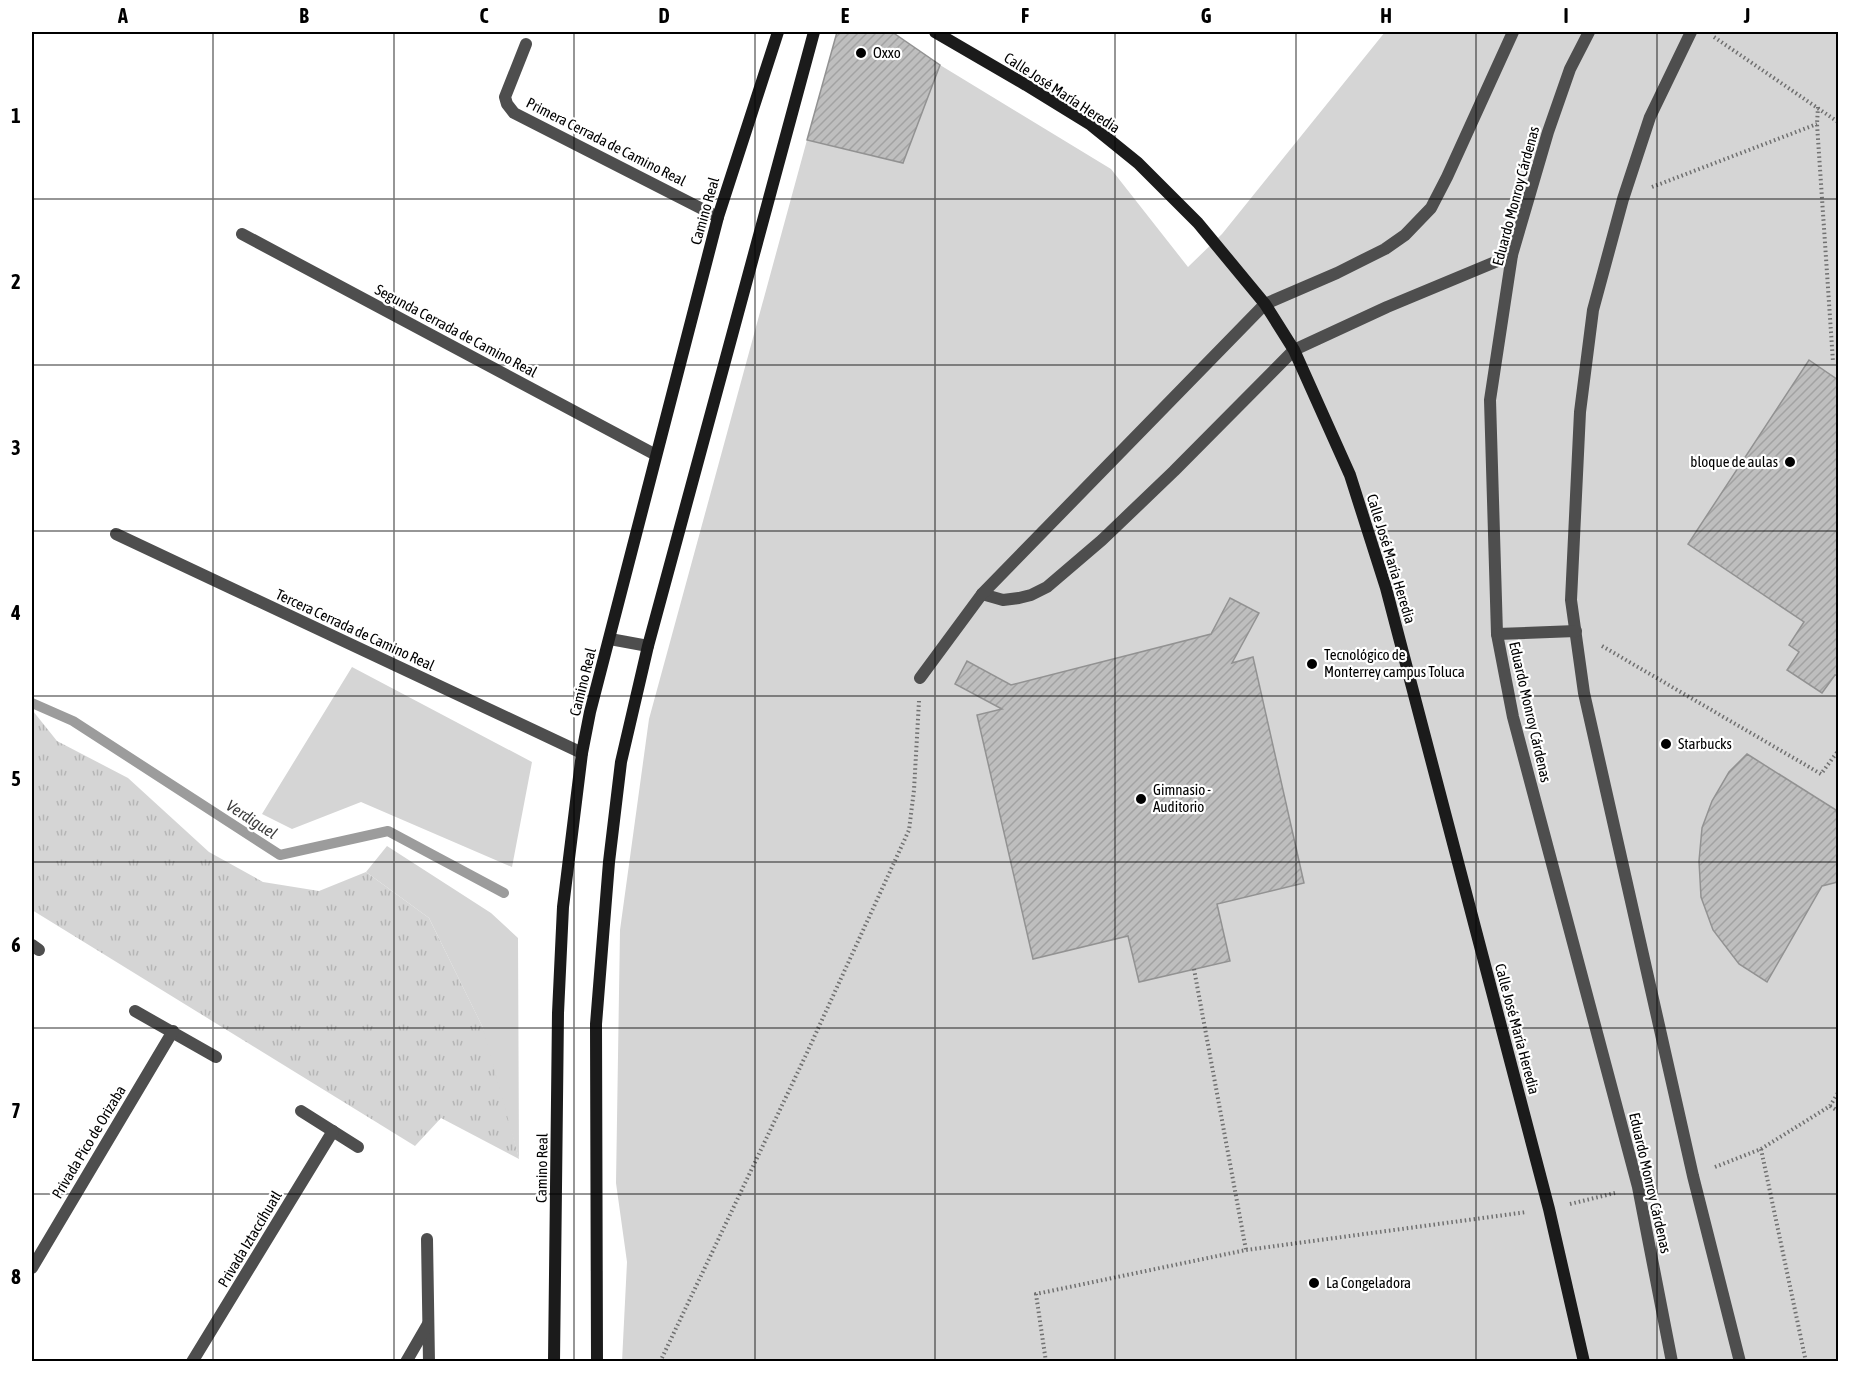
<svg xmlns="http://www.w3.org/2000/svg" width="1870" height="1393" viewBox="0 0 1870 1393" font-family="'Asap Condensed',sans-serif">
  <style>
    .grass { fill: url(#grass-tufts) }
    .park { fill: #d5d5d5 }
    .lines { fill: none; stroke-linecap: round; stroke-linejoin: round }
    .stream { stroke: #9c9c9c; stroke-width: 10 }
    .building { fill: url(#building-hatch); stroke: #929292; stroke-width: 1.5 }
    .path { stroke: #707070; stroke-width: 4; stroke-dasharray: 1.5 3; stroke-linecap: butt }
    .service { stroke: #4e4e4e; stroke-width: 12 }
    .minor { stroke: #4e4e4e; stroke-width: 12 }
    .tertiary { stroke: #4e4e4e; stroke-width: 12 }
    .secondary { stroke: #1b1b1b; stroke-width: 12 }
    .grid { fill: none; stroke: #000; stroke-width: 1.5; stroke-opacity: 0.55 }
    .poi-dot { fill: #000; stroke: #fff; stroke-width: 2 }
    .labels { text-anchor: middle; stroke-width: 4.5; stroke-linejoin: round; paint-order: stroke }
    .poi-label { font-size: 15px; fill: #000; stroke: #fff; text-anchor: start }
    .street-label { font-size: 15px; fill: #000; stroke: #fff }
    .water-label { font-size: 16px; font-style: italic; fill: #3d3d3d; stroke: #fff }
    .neatline { fill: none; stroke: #000; stroke-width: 2 }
    .grid-label { font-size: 20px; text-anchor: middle; font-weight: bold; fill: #000 }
  </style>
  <defs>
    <pattern id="grass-tufts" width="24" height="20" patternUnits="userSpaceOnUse" patternTransform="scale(1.5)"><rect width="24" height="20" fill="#d5d5d5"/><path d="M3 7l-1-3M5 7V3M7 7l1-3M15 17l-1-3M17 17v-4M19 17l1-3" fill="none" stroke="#b5b5b5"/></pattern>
    <pattern id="building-hatch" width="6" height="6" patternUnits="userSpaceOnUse" patternTransform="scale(1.5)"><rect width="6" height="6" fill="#bebebe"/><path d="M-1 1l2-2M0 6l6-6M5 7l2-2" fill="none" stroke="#a2a2a2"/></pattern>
  </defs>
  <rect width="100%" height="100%" fill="#fff"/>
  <path class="grass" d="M33 711 57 741 128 778 209 852 263 882 319 891 366 872 429 918 489 1040 519 1159 441 1118 415 1146 32 910Z"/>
  <g class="park">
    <path d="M1385 32H1838V1361L622 1362 627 1262 616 1183 620 930 649 719 807 140 903 162 940 65 1111 169 1188 267 1222 234Z"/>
    <path d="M352 667 532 762 512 867 361 802 292 829 262 814Z"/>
    <path d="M387 846 491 913 518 938 519 1159 483 1028 429 918 366 872Z"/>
  </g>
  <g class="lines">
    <path class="stream" d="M32 703 73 721 280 855 388 831 504 893"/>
  </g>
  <g class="building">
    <path d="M837 32H892L940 65 903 163 807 140Z"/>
    <path d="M1809 360 1838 380V676L1835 675 1822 693 1787 670 1799 652 1789 645 1804 622 1688 544Z"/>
    <path d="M1230 598 1259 613 1232 663 1253 657 1304 883 1217 904 1230 961 1139 982 1128 936 1033 959 977 715 1002 709 955 684 967 661 1011 685 1211 634Z"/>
    <path d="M1747 754 1836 810 1838 819V882L1822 886 1767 982 1739 964 1713 930 1701 897 1699 861 1702 828 1712 801 1729 772Z"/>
  </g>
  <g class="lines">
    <g class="path">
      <path d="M1714 37 1838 122"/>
      <path d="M1818 107 1817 124 1833 362"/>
      <path d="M1652 187 1817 124"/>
      <path d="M1602 646 1821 774 1838 751"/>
      <path d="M1194 969 1246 1250"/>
      <path d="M1830 1106 1838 1111"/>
      <path d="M1761 1149 1806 1362"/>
      <path d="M1715 1167 1761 1149 1830 1106 1838 1093"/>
      <path d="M1570 1204 1615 1193"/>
      <path d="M660 1362 805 1057 909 830 914 790 919 701"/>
      <path d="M1046 1362 1036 1294 1246 1250 1527 1212"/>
    </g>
    <g class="service">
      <path d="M1589 32 1570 69 1548 132 1512 255 1490 400 1497 634 1513 717 1638 1187 1672 1362"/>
      <path d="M1691 32 1650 117 1623 199 1593 310 1580 412 1571 600 1584 693 1693 1176 1740 1362"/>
      <path d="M982 594 1003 600 1019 598 1031 595 1047 587 1102 540 1174 471 1294 350 1387 307 1512 255"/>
      <path d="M1497 634 1576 631"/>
      <path d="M920 678 982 594 1265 304 1337 273 1385 249 1405 235 1431 208 1447 177 1513 32"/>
    </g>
    <g class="minor">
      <path d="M526 44 505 97 507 104 514 113 718 217"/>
      <path d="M242 234 656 455"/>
      <path d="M116 534 582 753"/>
      <path d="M32 945 39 950"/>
      <path d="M135 1011 216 1057"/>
      <path d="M301 1111 358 1147"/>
      <path d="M427 1239 429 1362"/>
      <path d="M32 1268 173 1031"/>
      <path d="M192 1362 333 1131"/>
      <path d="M406 1362 428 1324"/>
    </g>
    <path class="tertiary" d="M610 639 648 646"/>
    <g class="secondary">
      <path d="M935 32 1026 85 1091 125 1138 163 1198 223 1265 304 1294 350 1350 475 1386 588 1549 1209 1584 1362"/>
      <path d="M554 1362 558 1013 563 907 582 753 590 712 718 217 778 32"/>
      <path d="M597 1362 596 1024 609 862 621 762 648 646 814 32"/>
    </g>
  </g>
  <path class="grid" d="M213 32V1362M394 32V1362M574 32V1362M755 32V1362M935 32V1362M1115 32V1362M1296 32V1362M1476 32V1362M1657 32V1362M32 199H1838M32 365H1838M32 531H1838M32 696H1838M32 862H1838M32 1028H1838M32 1194H1838"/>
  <g class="poi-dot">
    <circle cx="861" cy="53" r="6"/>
    <circle cx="1790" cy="462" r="6"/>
    <circle cx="1312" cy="664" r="6"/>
    <circle cx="1666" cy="744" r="6"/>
    <circle cx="1141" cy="799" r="6"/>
    <circle cx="1314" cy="1283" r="6"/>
  </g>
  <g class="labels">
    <g class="poi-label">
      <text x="873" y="58">Oxxo</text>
      <text x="1778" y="467" text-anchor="end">bloque de aulas</text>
      <text x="1324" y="660">Tecnológico de<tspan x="1324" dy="17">Monterrey campus Toluca</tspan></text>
      <text x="1678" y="749">Starbucks</text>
      <text x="1153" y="795">Gimnasio -<tspan x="1153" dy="17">Auditorio</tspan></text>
      <text x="1326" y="1288">La Congeladora</text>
    </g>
    <g class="street-label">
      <text transform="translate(1062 93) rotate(33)" y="5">Calle José María Heredia</text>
      <text transform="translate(606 142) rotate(27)" y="5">Primera Cerrada de Camino Real</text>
      <text transform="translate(1516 196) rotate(-75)" y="5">Eduardo Monroy Cárdenas</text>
      <text transform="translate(705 211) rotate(-74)" y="5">Camino Real</text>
      <text transform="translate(456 331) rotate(28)" y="5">Segunda Cerrada de Camino Real</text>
      <text transform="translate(1391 559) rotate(73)" y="5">Calle José María Heredia</text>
      <text transform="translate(355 630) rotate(25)" y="5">Tercera Cerrada de Camino Real</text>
      <text transform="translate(583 682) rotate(-76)" y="5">Camino Real</text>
      <text transform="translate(1530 712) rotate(77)" y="5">Eduardo Monroy Cárdenas</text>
      <text transform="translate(1517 1029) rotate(75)" y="5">Calle José María Heredia</text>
      <text transform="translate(89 1142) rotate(-59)" y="5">Privada Pico de Orizaba</text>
      <text transform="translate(542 1168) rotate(-89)" y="5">Camino Real</text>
      <text transform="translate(1650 1183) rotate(77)" y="5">Eduardo Monroy Cárdenas</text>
      <text transform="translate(250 1239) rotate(-59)" y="5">Privada Iztaccíhuatl</text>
    </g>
    <g class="water-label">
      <text transform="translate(252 819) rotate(33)" y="6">Verdiguel</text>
    </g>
  </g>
  <rect width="1870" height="1393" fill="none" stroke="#ffffff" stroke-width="66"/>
  <rect x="33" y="33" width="1804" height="1327" class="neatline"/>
  <g class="grid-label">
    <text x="123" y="23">A</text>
    <text x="304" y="23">B</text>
    <text x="484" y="23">C</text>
    <text x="664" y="23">D</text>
    <text x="845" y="23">E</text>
    <text x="1025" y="23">F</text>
    <text x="1206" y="23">G</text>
    <text x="1386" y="23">H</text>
    <text x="1566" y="23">I</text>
    <text x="1747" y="23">J</text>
    <text x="16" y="123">1</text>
    <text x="16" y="289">2</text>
    <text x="16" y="455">3</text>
    <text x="16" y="620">4</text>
    <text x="16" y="786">5</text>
    <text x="16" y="952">6</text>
    <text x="16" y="1118">7</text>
    <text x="16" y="1284">8</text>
  </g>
</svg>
